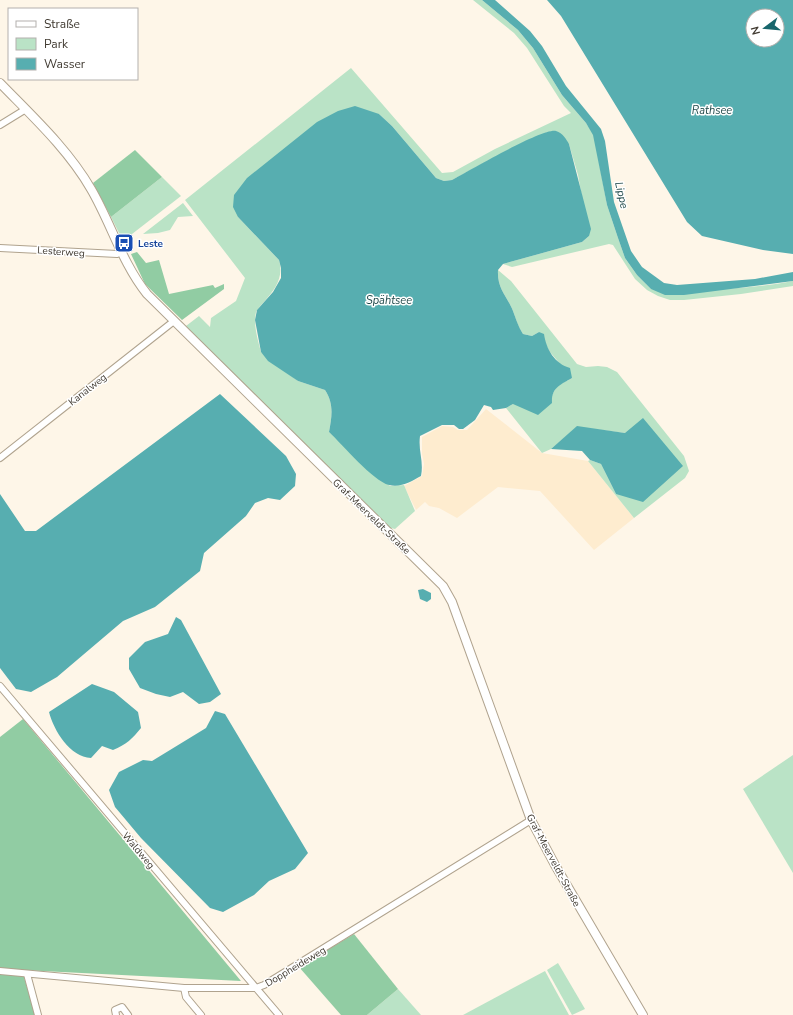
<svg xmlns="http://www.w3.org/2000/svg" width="793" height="1015" viewBox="0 0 793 1015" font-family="'Nunito Sans',sans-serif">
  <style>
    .built { fill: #feeccf }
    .green { fill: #bae3c6 }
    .forest { fill: #91cca3 }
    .water { fill: #57aeb0; fill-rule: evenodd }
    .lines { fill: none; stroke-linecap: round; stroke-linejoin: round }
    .minor-casing { stroke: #b0a38e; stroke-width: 8 }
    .secondary-casing { stroke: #b0a38e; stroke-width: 10 }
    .minor { stroke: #fff; stroke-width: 6 }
    .secondary { stroke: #fff; stroke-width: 8 }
    .labels { text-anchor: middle; stroke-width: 3; stroke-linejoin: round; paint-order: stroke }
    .transit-label { font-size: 10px; font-weight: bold; fill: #164399; stroke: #fff; text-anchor: start }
    .street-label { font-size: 10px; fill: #403a31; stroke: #fff }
    .water-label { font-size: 11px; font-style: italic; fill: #1f4849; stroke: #fff }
  </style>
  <rect width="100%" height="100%" fill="#fef6e8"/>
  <path class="built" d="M486 409 542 453 588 461 634 518 594 550 540 491 498 487 457 518 439 508 429 506 425 502 416 510 404 486 422 476 424 464 422 454V437L442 426 453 427 458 430H467Z"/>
  <g class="green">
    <path d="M473 0H482L518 30 533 48 562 95 586 123 594 135 607 205 618 238 625 258 637 275 651 289C699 290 746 290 793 281V286L741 294 684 300H670L658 296 647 290 635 279 613 245 609 244 512 267 503 264 582 242 589 236 578 175 569 144 548 132 510 149 452 180 444 181 436 178 392 126 379 114 238 217 279 260C284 278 275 289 264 302 261 305 258 308 256 312 253 325 258 340 261 352L298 381 325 390C334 404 332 416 329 432L390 486 404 485 415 511 395 529 387 527 186 326 199 316 210 327 211 318 236 301 245 278 185 200 351 68 442 173 453 172 495 149 571 113 564 106 527 48 514 33Z"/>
    <path d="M162 177 181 196 123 241 111 217Z"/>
    <path d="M183 203 193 216 178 217 170 230 158 233 143 234Z"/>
    <path d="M498 270 511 281 577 364 586 367 598 366 607 367 617 372 684 456 689 471 685 478 634 518 588 461 590 460 601 464 616 494 625 433 577 427 551 449 542 453 506 408 513 404 552 395 557 386 572 378 550 352 539 332 532 336 523 334C518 327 516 319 513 311 506 294 497 289 498 270Z"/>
    <path d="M793 755V873L743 789Z"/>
    <path d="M558 963 585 1009 572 1015 547 970Z"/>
    <path d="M545 971 569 1015H463Z"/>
    <path d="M398 989 421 1015H367Z"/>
  </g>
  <g class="forest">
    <path d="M135 150 162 177 111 217 93 183Z"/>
    <path d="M137 252 146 263 159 260 169 294 213 285 215 288 224 284V289L182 320 145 284 131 254Z"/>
    <path d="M23 719 241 981 22 970 35 1015H0V737Z"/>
    <path d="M354 934 398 989 367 1015H341L299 967Z"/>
  </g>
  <g class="water">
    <path d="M482 0H495L530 31 542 46 566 86 601 129 605 141 614 202 631 251 642 267 664 283 677 285 755 279 793 272V281L684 295H665L651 289 637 275 625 258 618 238 607 205 593 135 586 123 562 95 533 48 518 30Z"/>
    <path d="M547 0H793V254L763 250 702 236 687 222 561 16ZM753 16H777V40H753Z"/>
    <path d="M355 106 379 114 392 126 436 178 444 181 452 180C469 171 542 128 556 131 563 133 566 139 569 144L591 229 589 236 582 242 503 264 498 270C497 289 506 294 513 311 516 319 518 326 523 334L532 336 539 332 544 334C546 349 555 364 570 368L572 378C560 385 551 388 552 403L538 415 513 404 506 408 493 410 491 407 484 405 475 420 463 429H459L454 425H442L420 436C418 451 424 461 421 476 412 481 401 488 389 485 373 481 343 445 329 432 332 416 334 404 325 390L298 381 268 361 261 352 255 320 257 310 273 292 281 278V268L279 260 238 217 233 207 234 195 247 178 317 122 338 111Z"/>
    <path d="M220 394 286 456 296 474 295 486 280 500 268 498 255 503 246 516 204 553 200 571 155 607 123 621 57 677 31 692 16 689 0 668V494L25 531H36Z"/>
    <path d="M643 418 683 466 643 502 616 494 601 464 590 460 582 451 551 449 577 426 625 433Z"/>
    <path d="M423 589 431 593V599L427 602 420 599 418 590Z"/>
    <path d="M176 617 181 620 221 694 210 702 199 704 183 692 170 697 156 694 140 688 129 669V658L145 642 168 634Z"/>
    <path d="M92 684 114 692 138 712 141 728C133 738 126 745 113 750L102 746 91 758C70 757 54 731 49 712Z"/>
    <path d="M215 711 225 714 308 853 295 869 269 881 254 895 223 912 210 908 141 838 115 807 109 790 119 772 143 760 152 761 206 728Z"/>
  </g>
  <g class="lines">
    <g class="minor-casing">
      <g id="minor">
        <path d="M0 125 26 109"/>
        <path d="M0 248 117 254 122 252"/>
        <path d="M0 458 174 321"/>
        <path d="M0 686 279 1015"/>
        <path d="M0 971 184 988H256L264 985 531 820"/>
        <path d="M27 974 38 1015"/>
        <path d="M184 988 186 997 201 1015"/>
        <path d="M116 1015 115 1010 122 1007 128 1015"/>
      </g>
    </g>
    <g class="secondary-casing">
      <path id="secondary" d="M0 83C32 116 68 149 91 189 111 223 122 263 147 294L443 586 452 602 531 820 555 865 643 1015"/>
    </g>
    <use href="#minor" class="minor"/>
    <use href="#secondary" class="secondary"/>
  </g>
  <defs>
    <g id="bus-square" transform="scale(1)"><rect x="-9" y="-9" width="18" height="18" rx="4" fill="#1a4fb4" stroke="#fff"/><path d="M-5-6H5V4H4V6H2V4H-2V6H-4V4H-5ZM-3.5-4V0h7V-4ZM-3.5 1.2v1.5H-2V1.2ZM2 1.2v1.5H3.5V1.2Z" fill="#fff"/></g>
  </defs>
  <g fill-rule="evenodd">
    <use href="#bus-square" x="124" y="243"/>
  </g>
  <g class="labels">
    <g class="transit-label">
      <text x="138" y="247">Leste</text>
    </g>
    <g class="street-label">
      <text transform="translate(61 251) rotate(4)" y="4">Lesterweg</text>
      <text transform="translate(87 389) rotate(-38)" y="4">Kanalweg</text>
      <text transform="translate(372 516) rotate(44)" y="4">Graf-Meerveldt-Straße</text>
      <text transform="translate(139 850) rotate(50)" y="4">Waldweg</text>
      <text transform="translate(554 860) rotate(62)" y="4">Graf-Meerveldt-Straße</text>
      <text transform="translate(295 966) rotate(-31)" y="4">Doppheideweg</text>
    </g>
    <g class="water-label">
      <text x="712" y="114">Rathsee</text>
      <text transform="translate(622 195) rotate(77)" y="4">Lippe</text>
      <text x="389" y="304">Spähtsee</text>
    </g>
  </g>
  <rect x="8" y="8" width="130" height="72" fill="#ffffff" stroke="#b3b0ad"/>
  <rect x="16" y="21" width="20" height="6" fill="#ffffff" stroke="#b3b0ad"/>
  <text x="44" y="28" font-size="12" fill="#403a31">Straße</text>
  <rect x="16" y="38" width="20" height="12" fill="#bae3c6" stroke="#b3b0ad"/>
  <text x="44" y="48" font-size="12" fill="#403a31">Park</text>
  <rect x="16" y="58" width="20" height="12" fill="#57aeb0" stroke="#b3b0ad"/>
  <text x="44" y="68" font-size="12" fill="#403a31">Wasser</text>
  <g transform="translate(765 28) rotate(254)"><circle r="19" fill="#ffffff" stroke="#b3b0ad"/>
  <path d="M0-3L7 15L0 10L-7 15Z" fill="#18666c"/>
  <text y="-6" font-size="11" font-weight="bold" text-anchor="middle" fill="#403a31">N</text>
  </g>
</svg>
